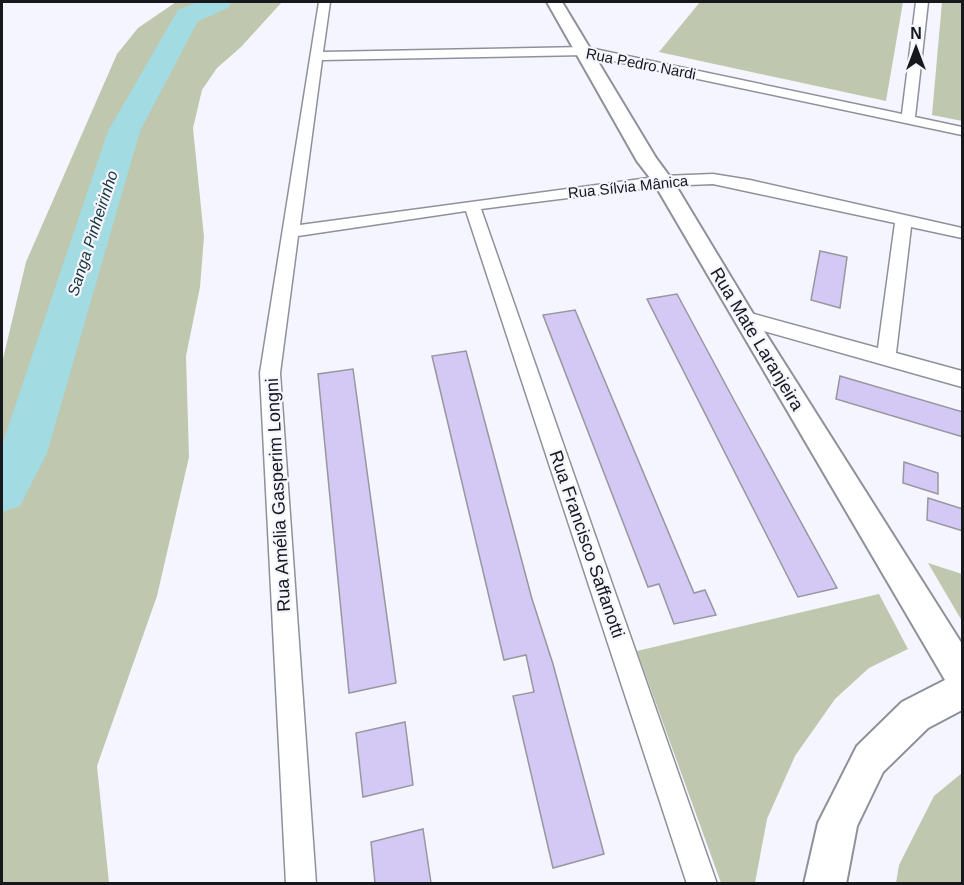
<svg xmlns="http://www.w3.org/2000/svg" width="964" height="885" viewBox="0 0 964 885" font-family="Arial,sans-serif">
  <style>
    .green { fill: #bfc8af }
    .lines { fill: none; stroke-linecap: round; stroke-linejoin: round }
    .river { fill: #a2dbe1; fill-rule: evenodd }
    .building { fill: #d4c9f4; stroke: #98969f; stroke-width: 1.5 }
    .street-casing { stroke: #8f919a; stroke-width: 3 }
    .secondary-casing { stroke: #8f919a; stroke-width: 4 }
    .street { fill: #fff; fill-rule: evenodd }
    .secondary { fill: #fff; fill-rule: evenodd }
    .labels { text-anchor: middle; stroke-width: 4.5; stroke-linejoin: round; paint-order: stroke }
    .far-street-label { font-size: 15px; fill: #17181c; stroke: #f4f5fe }
    .far-water-label { font-size: 16px; font-style: italic; fill: #153336; stroke: #f4f5fe }
    .street-label { font-size: 18px; fill: #17181c; stroke: #f4f5fe }
  </style>
  <rect width="100%" height="100%" fill="#f4f5fe"/>
  <g class="green">
    <path d="M176 2H282L241 47 217 68 202 90 193 128 204 237 200 287 186 356 189 457 157 596 97 766 109 883H2V363L26 262 117 54 138 28Z"/>
    <path d="M700 2H903L886 101 659 52Z"/>
    <path d="M942 2H962V121L932 115Z"/>
    <path d="M928 563 962 574V621Z"/>
    <path d="M879 594 908 649 869 668 835 699 795 756 767 819 755 883H721L637 651Z"/>
    <path d="M962 773V883H896L899 865 934 796Z"/>
  </g>
  <g class="lines">
    <path class="river" d="M198 2H232L228 8 198 21 140 131 47 453 20 506 2 512V445L108 131 178 10Z"/>
  </g>
  <g class="building">
    <path d="M820 251 847 257 840 308 811 300Z"/>
    <path d="M677 294 736 404 837 588 798 597 647 299Z"/>
    <path d="M575 310 694 593 705 590 716 615 674 624 659 584 648 587 543 315Z"/>
    <path d="M466 351 532 599 553 664 604 854 553 868 513 696 534 692 526 655 504 660 432 356Z"/>
    <path d="M353 369 396 683 349 693 318 374Z"/>
    <path d="M840 376 963 412V437L836 399Z"/>
    <path d="M904 462 938 473V494L903 483Z"/>
    <path d="M928 498 963 509V531L927 520Z"/>
    <path d="M405 722 413 785 363 797 356 733Z"/>
    <path d="M423 829 431 883H375L371 842Z"/>
  </g>
  <g class="lines">
    <g class="street-casing">
      <path id="street" d="M319 2H330L323 52 585 47 902 114 916 2H928L915 117 962 127V135L585 55 322 60 300 225 663 176 713 174 750 180 962 228V238L911 227 896 353 962 371V387L743 325 737 323 734 318 737 313 743 311 878 348 895 223 713 184 663 186 481 209 717 884H687L466 211 298 236 280 373 316 884H286L260 373Z"/>
    </g>
    <g class="secondary-casing">
      <path id="secondary" d="M547 2H562L656 158 673 181 752 312 962 644V710L928 728 883 772 857 826 846 884H804L818 823 857 746 902 702 945 680 654 183 637 161Z"/>
    </g>
    <use href="#street" class="street"/>
    <use href="#secondary" class="secondary"/>
  </g>
  <g class="labels">
    <g class="far-street-label">
      <text transform="translate(641 64) rotate(11)" y="5">Rua Pedro Nardi</text>
      <text transform="translate(628 187) rotate(-6)" y="5">Rua Sílvia Mânica</text>
    </g>
    <g class="far-water-label">
      <text transform="translate(92 233) rotate(-72)" y="6">Sanga Pinheirinho</text>
    </g>
    <g class="street-label">
      <text transform="translate(757 339) rotate(59)" y="6">Rua Mate Laranjeira</text>
      <text transform="translate(278 495) rotate(-93)" y="6">Rua Amélia Gasperim Longni</text>
      <text transform="translate(587 544) rotate(71)" y="6">Rua Francisco Saffanotti</text>
    </g>
  </g>
  <rect width="964" height="885" fill="none" stroke="#17181c" stroke-width="6"/>
  <g transform="translate(916 48)" stroke="#f4f5fe" stroke-width="4.5" paint-order="stroke">
  <path d="M0-4.5L10 22L0 15L-10 22Z" fill="#17181c"/>
  <text y="-9" font-size="16" font-weight="bold" text-anchor="middle" fill="#17181c">N</text>
  </g>
</svg>
